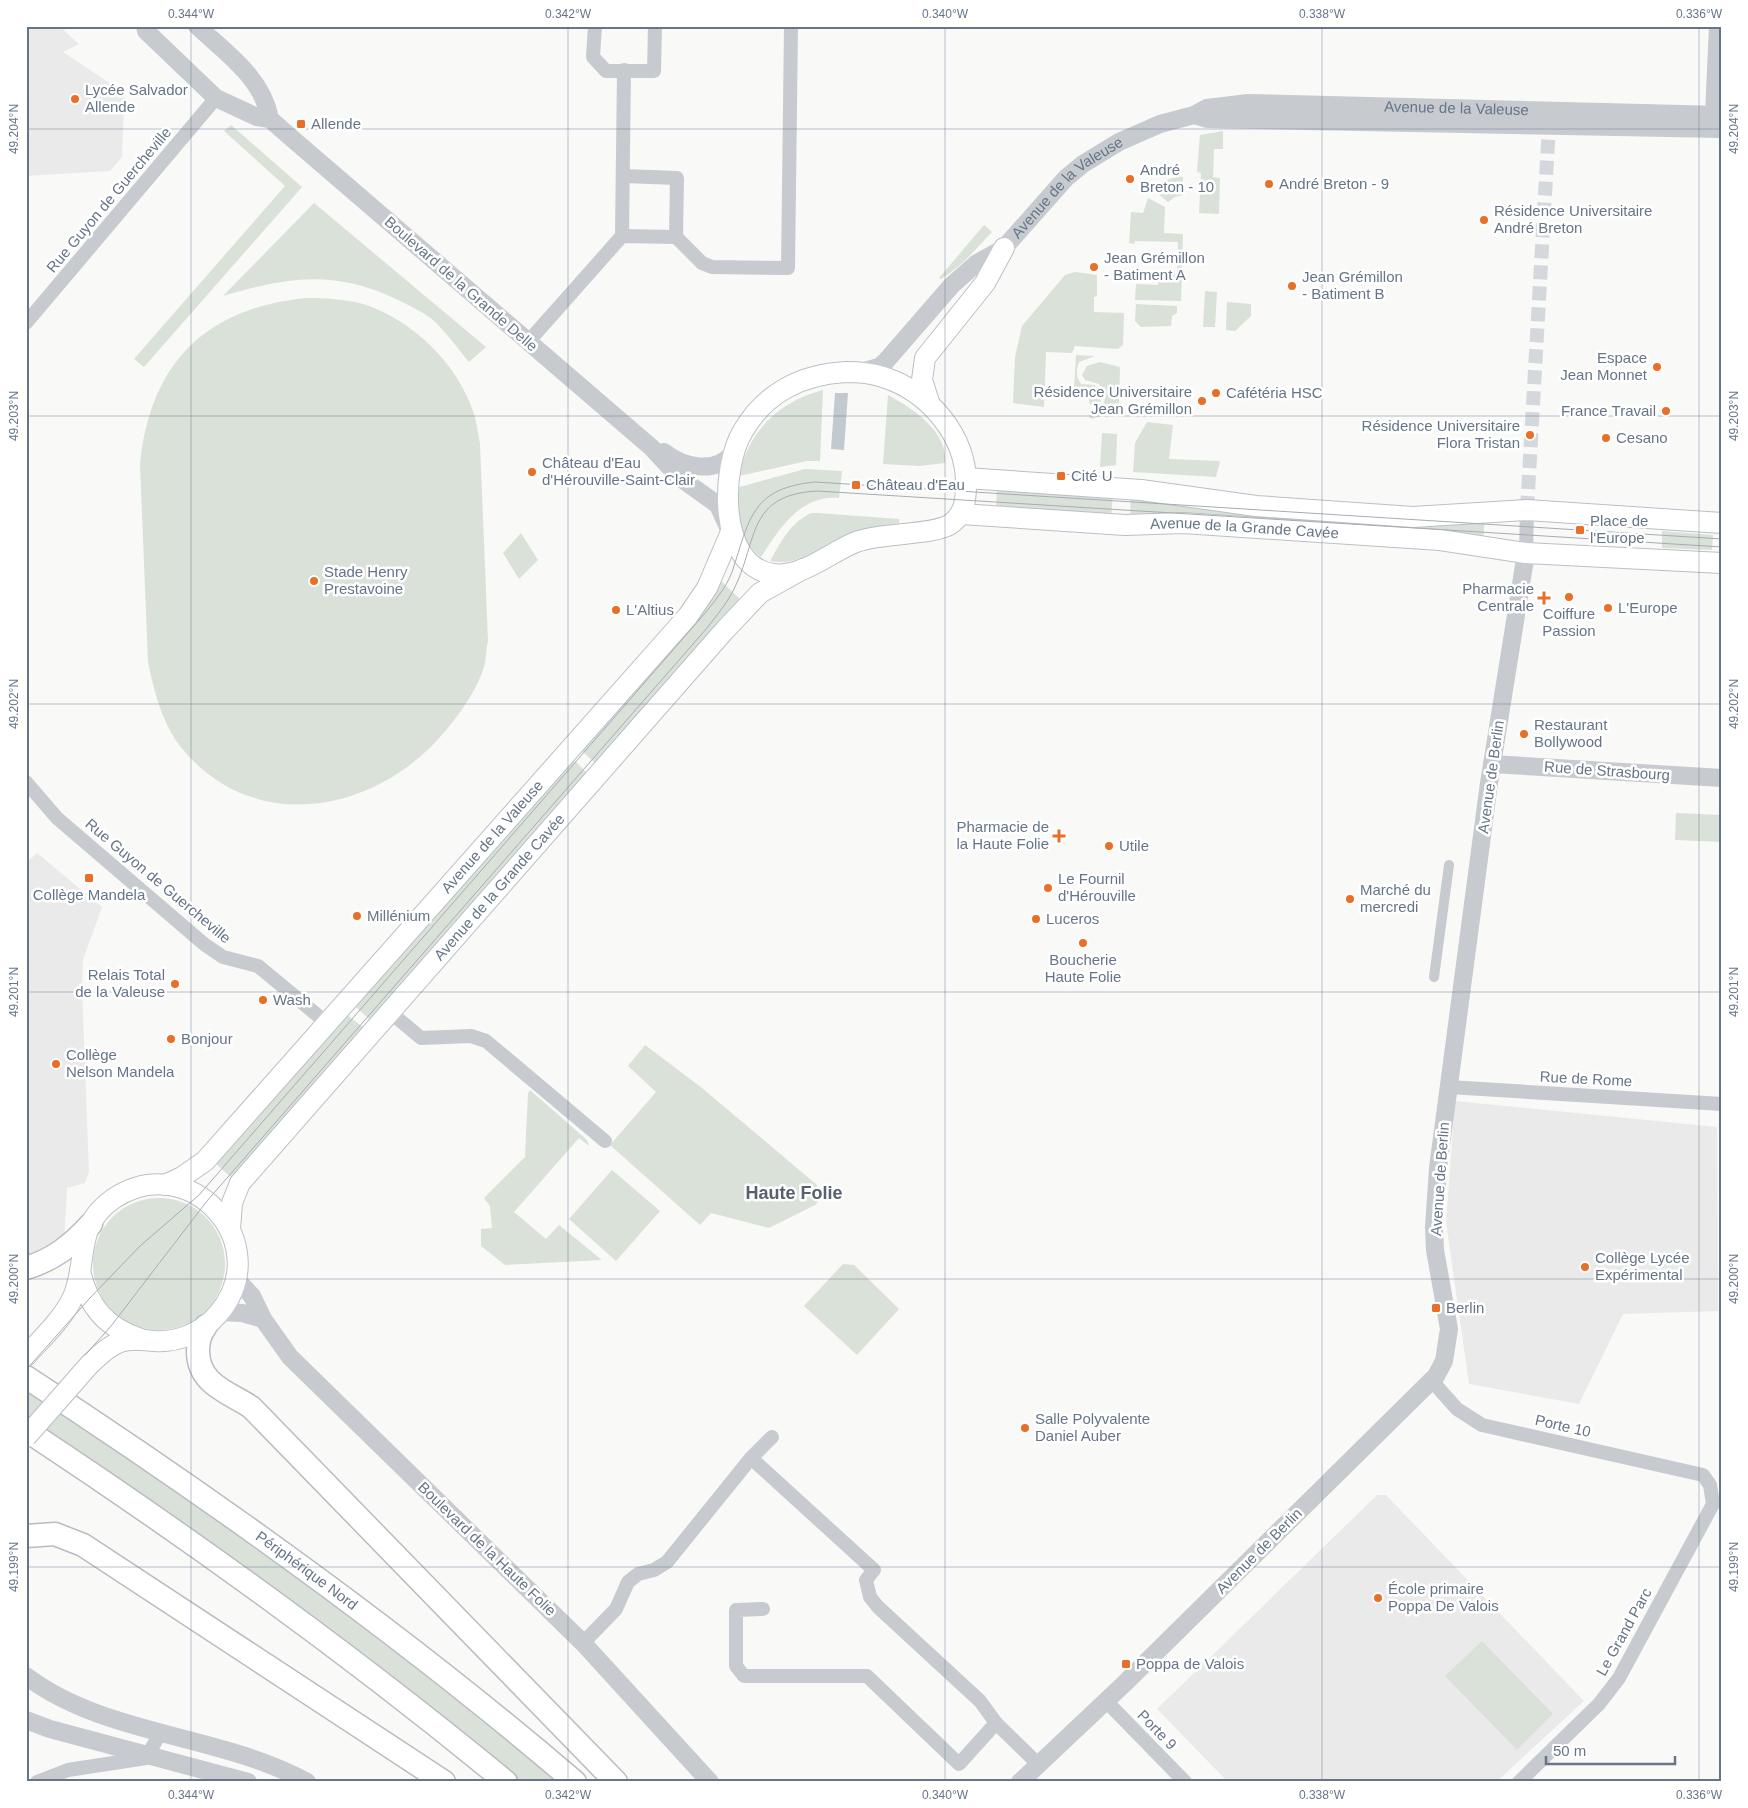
<svg xmlns="http://www.w3.org/2000/svg" width="1748" height="1808" viewBox="0 0 1748 1808" font-family="Helvetica,sans-serif">
  <style>
    .built { fill: #eaeaea }
    .green { fill: #dae1d8 }
    .water { fill: #c2cad0 }
    .lines { fill: none; stroke-linecap: round; stroke-linejoin: round }
    .minor-tunnel { stroke: #d4d8dc; stroke-width: 14; stroke-dasharray: 14 7; stroke-linecap: butt }
    .secondary-casing { stroke: #bbbfc5; stroke-width: 22 }
    .trunk-casing { stroke: #b9bcc0; stroke-width: 25 }
    .pedestrian { stroke: #c7cace; stroke-width: 10 }
    .minor { stroke: #c7cace; stroke-width: 14 }
    .tertiary { stroke: #c7cace; stroke-width: 18 }
    .secondary { stroke: #fff; stroke-width: 20 }
    .trunk { stroke: #fff; stroke-width: 22 }
    .tram { stroke: #a7acb3; stroke-width: 1 }
    .secondary-bridge-casing { stroke: #bbbfc5; stroke-width: 22; stroke-linecap: butt }
    .secondary-bridge { stroke: #fff; stroke-width: 20 }
    .ticks { fill: none; stroke: #677589; stroke-width: 1; stroke-opacity: 0.45 }
    .poi-dot { fill: #e86f28; stroke: #fff; stroke-width: 2 }
    .labels { text-anchor: middle; stroke-width: 5; stroke-linejoin: round; paint-order: stroke }
    .poi-label { font-size: 15px; fill: #677589; stroke: #fff; text-anchor: start }
    .street-label { font-size: 15px; fill: #677589; stroke: #fff }
    .quarter-label { font-size: 18px; font-weight: bold; fill: #56606e; stroke: #fff }
    .neatline { fill: none; stroke: #677589; stroke-width: 2 }
    .ticks-label { font-size: 12px; text-anchor: middle; fill: #677589 }
  </style>
  <rect width="100%" height="100%" fill="#f9f9f7"/>
  <g class="built">
    <path d="M26 26H59L79 44 63 52 126 94 122 103H124L122 157 110 171 26 176Z"/>
    <path d="M37 853 102 907 83 960 82 987 89 1172 85 1183 67 1188 63 1261 26 1263V863Z"/>
    <path d="M1455 1101 1717 1127 1718 1311 1623 1314 1579 1404 1469 1384 1446 1222Z"/>
    <path d="M1377 1495H1386L1584 1701 1496 1782H1228L1157 1709Z"/>
  </g>
  <g class="green">
    <path d="M231 125 302 187 144 367 134 359 285 186 224 131Z"/>
    <path d="M1223 131V149H1214L1213 177 1220 178 1219 214 1199 213 1201 173 1197 172 1200 135Z"/>
    <path d="M1178 176 1183 177V195L1175 197 1168 202 1152 189 1159 183Z"/>
    <path d="M1148 198 1165 207 1164 233 1183 234 1181 301 1135 300 1136 284 1158 285 1159 277H1164V274H1177L1178 242 1135 241 1134 244 1129 243 1131 212 1143 213Z"/>
    <path d="M314 203 486 347 469 362C458 349 447 333 434 321 424 312 410 306 398 300 335 269 287 277 223 296Z"/>
    <path d="M984 225 992 232C976 249 961 267 941 279L939 278Z"/>
    <path d="M1075 272 1097 275V296L1094 297V312L1124 313 1123 345 1118 349 1075 346 1072 353 1046 352 1044 407 1013 403 1015 357 1022 326 1065 275Z"/>
    <path d="M1205 291 1217 292 1215 327H1203Z"/>
    <path d="M306 298C325 298 344 299 363 304 413 320 458 364 474 414 477 424 478 434 480 444L488 641C486 649 486 659 484 667 477 689 462 711 447 729 380 812 254 839 180 746 162 722 154 691 148 662L140 464C150 364 205 308 306 298Z"/>
    <path d="M1227 302 1251 304V316L1235 331 1226 330Z"/>
    <path d="M1136 304 1177 306V313L1172 316 1171 326 1141 327 1135 321Z"/>
    <path d="M1076 355 1095 356 1079 362C1076 370 1076 377 1081 384L1094 385 1101 391V401L1090 405 1087 390 1074 388Z"/>
    <path d="M1100 362 1120 367 1119 410 1092 419 1089 417 1090 414C1106 410 1109 396 1099 384L1085 380 1082 375 1087 366Z"/>
    <path d="M823 390 820 461H807L739 476C748 432 779 401 823 390Z"/>
    <path d="M888 395C914 409 948 432 945 463L919 466 883 464Z"/>
    <path d="M1147 422 1173 425 1169 459 1220 461 1216 477 1133 472 1135 443Z"/>
    <path d="M1102 433 1117 434 1116 465 1100 467Z"/>
    <path d="M805 469 842 471 839 498C800 495 780 528 761 557 738 539 739 515 736 488Z"/>
    <path d="M997 485 1113 492 1111 519 996 511Z"/>
    <path d="M1131 493 1485 515 1483 542 1130 520Z"/>
    <path d="M811 513H818L899 519V523C880 527 860 530 842 537 817 547 799 567 770 561 781 542 790 523 811 513Z"/>
    <path d="M1662 531 1713 535 1712 550 1662 548Z"/>
    <path d="M521 533 538 560 519 579 503 553Z"/>
    <path d="M719 579 741 600 596 764 579 748Z"/>
    <path d="M572 758 589 775 371 1021 354 1005Z"/>
    <path d="M1676 813 1722 815V842L1675 840Z"/>
    <path d="M346 1014 364 1028 236 1182 213 1161 247 1128Z"/>
    <path d="M645 1045 702 1088 817 1185 823 1197 815 1205 769 1228 711 1213 700 1225 610 1145 656 1092 628 1066Z"/>
    <path d="M530 1090 587 1140 589 1146 579 1138 514 1212 546 1239 559 1225 602 1260 505 1265 481 1246V1229L492 1228 490 1206 484 1198 525 1157 528 1093Z"/>
    <path d="M612 1170 660 1211 616 1261 569 1219Z"/>
    <circle cx="159" cy="1264" r="66"/>
    <path d="M843 1264 854 1265 899 1309 857 1355 804 1306Z"/>
    <path d="M26 1391 197 1504 364 1626 559 1782H521L380 1668 82 1454 26 1417Z"/>
    <path d="M1482 1641 1553 1714 1517 1750 1445 1676Z"/>
  </g>
  <path class="water" d="M835 393H848L844 450 831 449Z"/>
  <g class="lines">
    <path class="minor-tunnel" d="M1527 510 1549 125"/>
    <g class="secondary-casing">
      <g id="secondary">
        <path d="M846 372C858 372 871 373 883 377 928 391 966 435 966 483 966 499 965 513 952 523 936 536 881 532 856 542 830 552 803 578 773 574 717 566 721 467 743 431 765 393 802 374 846 372Z"/>
        <path d="M930 405 922 380 925 358 985 283 1004 248"/>
        <path d="M966 478 1141 490 1256 506 1413 517 1527 510 1722 523"/>
        <path id="s2" d="M961 514 1125 525 1183 523 1440 540 1526 553 1722 563"/>
        <path id="s3" d="M165 1185 182 1177 205 1161 688 616 707 588 731 532"/>
        <path id="s4" d="M230 1229 232 1203 240 1183 724 631 760 593 803 569"/>
        <path d="M80 1271C88 1306 106 1328 141 1339"/>
        <path d="M26 1356C42 1338 63 1319 73 1297 89 1260 73 1227 113 1199 189 1147 278 1244 218 1314 203 1332 178 1343 154 1341 142 1340 132 1338 120 1342 108 1346 99 1356 90 1364"/>
      </g>
    </g>
    <g class="trunk-casing">
      <g id="trunk">
        <path d="M26 1268C53 1260 72 1245 91 1224"/>
        <path d="M206 1326C200 1333 198 1342 198 1351 198 1384 228 1392 251 1407L616 1782"/>
        <path id="s5" d="M26 1377C216 1501 402 1634 575 1782"/>
        <path d="M26 1430C191 1539 353 1656 506 1782"/>
        <path d="M26 1536 55 1534 83 1545 444 1782"/>
      </g>
    </g>
    <path class="pedestrian" d="M1434 977 1449 865"/>
    <g class="minor">
      <path d="M595 26 593 57 606 71H654L655 26"/>
      <path d="M1712 114 1716 26"/>
      <path d="M622 236 624 70"/>
      <path d="M676 237 702 263 712 267 788 268 791 26"/>
      <path d="M26 323 216 98"/>
      <path d="M528 342 622 236 676 237 677 178 623 176"/>
      <path d="M1526 553 1527 510"/>
      <path d="M26 782 57 818 204 944 223 957 258 966 328 1024"/>
      <path d="M390 1012 421 1038 471 1036 486 1041 605 1141"/>
      <path d="M1449 1087 1722 1104"/>
      <path d="M1432 1381 1457 1409 1482 1425 1703 1475 1710 1485 1713 1504 1619 1678 1599 1704 1519 1782"/>
      <path d="M751 1458 874 1570 866 1580 870 1597 878 1607 980 1701 996 1723 1038 1764"/>
      <path d="M763 1609 736 1610V1666L744 1676H867L959 1764 996 1723"/>
      <path d="M583 1643 616 1609 628 1582 638 1574 654 1570 667 1562 751 1458 772 1437"/>
      <path d="M1106 1701 1185 1782"/>
      <path d="M37 1782 68 1770 146 1758 161 1732"/>
    </g>
    <g class="tertiary">
      <path d="M145 26 146 31 216 98 257 117 270 119 288 135 652 448 679 477 718 505 728 527"/>
      <path d="M197 26C226 53 263 78 270 119"/>
      <path d="M1194 115 1207 119 1722 129"/>
      <path id="s1" d="M861 372 879 367 886 361 952 285 977 263 1004 248 1066 178 1083 164 1119 142 1160 124 1194 115 1207 108 1248 103 1722 115"/>
      <path d="M664 452C683 467 715 475 733 453"/>
      <path d="M1492 764 1722 778"/>
      <path d="M236 1279 252 1296 263 1319 290 1357 583 1643 710 1782"/>
      <path d="M220 1312 242 1313 263 1319"/>
      <path d="M26 1676C105 1736 220 1734 307 1782"/>
      <path d="M26 1720 50 1729 248 1782"/>
      <path d="M1020 1782 1124 1684 1436 1376 1444 1361 1449 1329 1435 1250 1434 1227 1438 1168 1489 783 1526 553"/>
    </g>
    <use href="#secondary" class="secondary"/>
    <use href="#trunk" class="trunk"/>
    <g class="tram">
      <path d="M26 1370 89 1299 140 1246 199 1195 706 612C717 598 729 584 734 566 750 516 754 488 815 482L1722 539"/>
      <path d="M26 1422 111 1326 207 1201 707 628C717 615 728 602 735 587 758 539 747 495 817 491L1722 547"/>
    </g>
    <g class="secondary-bridge-casing">
      <path id="secondary-bridge" d="M26 1437 90 1364"/>
    </g>
    <use href="#secondary-bridge" class="secondary-bridge"/>
  </g>
  <path class="ticks" d="M191 26V1782M568 26V1782M945 26V1782M1322 26V1782M1699 26V1782M26 129H1722M26 416H1722M26 704H1722M26 992H1722M26 1279H1722M26 1567H1722"/>
  <g class="poi-dot">
    <circle cx="75" cy="99" r="5"/>
    <rect x="296" y="119" width="10" height="10" rx="2.5"/>
    <circle cx="1130" cy="179" r="5"/>
    <circle cx="1269" cy="184" r="5"/>
    <circle cx="1484" cy="220" r="5"/>
    <circle cx="1094" cy="267" r="5"/>
    <circle cx="1292" cy="286" r="5"/>
    <circle cx="1657" cy="367" r="5"/>
    <circle cx="1216" cy="393" r="5"/>
    <circle cx="1202" cy="401" r="5"/>
    <circle cx="1666" cy="411" r="5"/>
    <circle cx="1530" cy="435" r="5"/>
    <circle cx="1606" cy="438" r="5"/>
    <circle cx="532" cy="472" r="5"/>
    <rect x="1056" y="471" width="10" height="10" rx="2.5"/>
    <rect x="851" y="480" width="10" height="10" rx="2.5"/>
    <rect x="1575" y="525" width="10" height="10" rx="2.5"/>
    <circle cx="314" cy="581" r="5"/>
    <circle cx="1569" cy="597" r="5"/>
    <path d="M1541.5 590.5h5v5h5v5h-5v5h-5v-5h-5v-5h5z"/>
    <circle cx="1608" cy="608" r="5"/>
    <circle cx="616" cy="610" r="5"/>
    <circle cx="1524" cy="734" r="5"/>
    <path d="M1056.5 828.5h5v5h5v5h-5v5h-5v-5h-5v-5h5z"/>
    <circle cx="1109" cy="846" r="5"/>
    <rect x="84" y="873" width="10" height="10" rx="2.5"/>
    <circle cx="1048" cy="888" r="5"/>
    <circle cx="1350" cy="899" r="5"/>
    <circle cx="357" cy="916" r="5"/>
    <circle cx="1036" cy="919" r="5"/>
    <circle cx="1083" cy="943" r="5"/>
    <circle cx="175" cy="984" r="5"/>
    <circle cx="263" cy="1000" r="5"/>
    <circle cx="171" cy="1039" r="5"/>
    <circle cx="56" cy="1064" r="5"/>
    <circle cx="1585" cy="1267" r="5"/>
    <rect x="1431" y="1303" width="10" height="10" rx="2.5"/>
    <circle cx="1025" cy="1428" r="5"/>
    <circle cx="1378" cy="1598" r="5"/>
    <rect x="1121" y="1659" width="10" height="10" rx="2.5"/>
  </g>
  <g class="labels">
    <g class="poi-label">
      <text x="85" y="95">Lycée Salvador<tspan x="85" dy="17">Allende</tspan></text>
      <text x="311" y="129">Allende</text>
      <text x="1140" y="175">André<tspan x="1140" dy="17">Breton - 10</tspan></text>
      <text x="1279" y="189">André Breton - 9</text>
      <text x="1494" y="216">Résidence Universitaire<tspan x="1494" dy="17">André Breton</tspan></text>
      <text x="1104" y="263">Jean Grémillon<tspan x="1104" dy="17">- Batiment A</tspan></text>
      <text x="1302" y="282">Jean Grémillon<tspan x="1302" dy="17">- Batiment B</tspan></text>
      <text x="1647" y="363" text-anchor="end">Espace<tspan x="1647" dy="17">Jean Monnet</tspan></text>
      <text x="1192" y="397" text-anchor="end">Résidence Universitaire<tspan x="1192" dy="17">Jean Grémillon</tspan></text>
      <text x="1226" y="398">Cafétéria HSC</text>
      <text x="1656" y="416" text-anchor="end">France Travail</text>
      <text x="1520" y="431" text-anchor="end">Résidence Universitaire<tspan x="1520" dy="17">Flora Tristan</tspan></text>
      <text x="1616" y="443">Cesano</text>
      <text x="542" y="468">Château d'Eau<tspan x="542" dy="17">d'Hérouville-Saint-Clair</tspan></text>
      <text x="1071" y="481">Cité U</text>
      <text x="866" y="490">Château d'Eau</text>
      <text x="1590" y="526">Place de<tspan x="1590" dy="17">l'Europe</tspan></text>
      <text x="324" y="577">Stade Henry<tspan x="324" dy="17">Prestavoine</tspan></text>
      <text x="1534" y="594" text-anchor="end">Pharmacie<tspan x="1534" dy="17">Centrale</tspan></text>
      <text x="1618" y="613">L'Europe</text>
      <text x="626" y="615">L'Altius</text>
      <text x="1569" y="619" text-anchor="middle">Coiffure<tspan x="1569" dy="17">Passion</tspan></text>
      <text x="1534" y="730">Restaurant<tspan x="1534" dy="17">Bollywood</tspan></text>
      <text x="1049" y="832" text-anchor="end">Pharmacie de<tspan x="1049" dy="17">la Haute Folie</tspan></text>
      <text x="1119" y="851">Utile</text>
      <text x="1058" y="884">Le Fournil<tspan x="1058" dy="17">d'Hérouville</tspan></text>
      <text x="1360" y="895">Marché du<tspan x="1360" dy="17">mercredi</tspan></text>
      <text x="89" y="900" text-anchor="middle">Collège Mandela</text>
      <text x="367" y="921">Millénium</text>
      <text x="1046" y="924">Luceros</text>
      <text x="1083" y="965" text-anchor="middle">Boucherie<tspan x="1083" dy="17">Haute Folie</tspan></text>
      <text x="165" y="980" text-anchor="end">Relais Total<tspan x="165" dy="17">de la Valeuse</tspan></text>
      <text x="273" y="1005">Wash</text>
      <text x="181" y="1044">Bonjour</text>
      <text x="66" y="1060">Collège<tspan x="66" dy="17">Nelson Mandela</tspan></text>
      <text x="1595" y="1263">Collège Lycée<tspan x="1595" dy="17">Expérimental</tspan></text>
      <text x="1446" y="1313">Berlin</text>
      <text x="1035" y="1424">Salle Polyvalente<tspan x="1035" dy="17">Daniel Auber</tspan></text>
      <text x="1388" y="1594">École primaire<tspan x="1388" dy="17">Poppa De Valois</tspan></text>
      <text x="1136" y="1669">Poppa de Valois</text>
    </g>
    <g class="street-label">
      <text dy="5" stroke="none"><textPath href="#s1" startOffset="695">Avenue de la Valeuse</textPath></text>
      <text dy="5" stroke="none"><textPath href="#s1" startOffset="281">Avenue de la Valeuse</textPath></text>
      <text transform="translate(109 200) rotate(-50)" y="5">Rue Guyon de Guercheville</text>
      <text transform="translate(461 284) rotate(41)" y="5">Boulevard de la Grande Delle</text>
      <text dy="5" stroke="none"><textPath href="#s2" startOffset="284">Avenue de la Grande Cavée</textPath></text>
      <text transform="translate(1607 771) rotate(4)" y="5">Rue de Strasbourg</text>
      <text transform="translate(1491 777) rotate(-82)" y="5">Avenue de Berlin</text>
      <text dy="5" stroke="none"><textPath href="#s3" startOffset="480">Avenue de la Valeuse</textPath></text>
      <text transform="translate(158 881) rotate(40)" y="5">Rue Guyon de Guercheville</text>
      <text dy="5" stroke="none"><textPath href="#s4" startOffset="441">Avenue de la Grande Cavée</textPath></text>
      <text transform="translate(1586 1079) rotate(3)" y="5">Rue de Rome</text>
      <text transform="translate(1440 1179) rotate(-86)" y="5">Avenue de Berlin</text>
      <text transform="translate(1563 1426) rotate(13)" y="5">Porte 10</text>
      <text transform="translate(487 1549) rotate(44)" y="5">Boulevard de la Haute Folie</text>
      <text transform="translate(1259 1551) rotate(-45)" y="5">Avenue de Berlin</text>
      <text dy="5" stroke="none"><textPath href="#s5" startOffset="341">Périphérique Nord</textPath></text>
      <text transform="translate(1624 1632) rotate(-61)" y="5">Le Grand Parc</text>
      <text transform="translate(1157 1730) rotate(46)" y="5">Porte 9</text>
    </g>
    <g class="quarter-label">
      <text x="794" y="1199">Haute Folie</text>
    </g>
  </g>
  <rect width="1748" height="1808" fill="none" stroke="#ffffff" stroke-width="55"/>
  <path d="M1546 1756v8h129v-8" fill="none" stroke="#677589" stroke-width="2.5"/>
  <text x="1553" y="1756" font-size="15" fill="#677589" stroke="#ffffff" stroke-width="4" paint-order="stroke">50 m</text>
  <rect x="28" y="28" width="1692" height="1752" class="neatline"/>
  <g class="ticks-label">
    <text x="191" y="18">0.344°W</text>
    <text x="568" y="18">0.342°W</text>
    <text x="945" y="18">0.340°W</text>
    <text x="1322" y="18">0.338°W</text>
    <text x="1699" y="18">0.336°W</text>
    <text transform="translate(14 129) rotate(-90)" y="4">49.204°N</text>
    <text transform="translate(1734 129) rotate(-90)" y="4">49.204°N</text>
    <text transform="translate(14 416) rotate(-90)" y="4">49.203°N</text>
    <text transform="translate(1734 416) rotate(-90)" y="4">49.203°N</text>
    <text transform="translate(14 704) rotate(-90)" y="4">49.202°N</text>
    <text transform="translate(1734 704) rotate(-90)" y="4">49.202°N</text>
    <text transform="translate(14 992) rotate(-90)" y="4">49.201°N</text>
    <text transform="translate(1734 992) rotate(-90)" y="4">49.201°N</text>
    <text transform="translate(14 1279) rotate(-90)" y="4">49.200°N</text>
    <text transform="translate(1734 1279) rotate(-90)" y="4">49.200°N</text>
    <text transform="translate(14 1567) rotate(-90)" y="4">49.199°N</text>
    <text transform="translate(1734 1567) rotate(-90)" y="4">49.199°N</text>
    <text x="191" y="1799">0.344°W</text>
    <text x="568" y="1799">0.342°W</text>
    <text x="945" y="1799">0.340°W</text>
    <text x="1322" y="1799">0.338°W</text>
    <text x="1699" y="1799">0.336°W</text>
  </g>
</svg>
